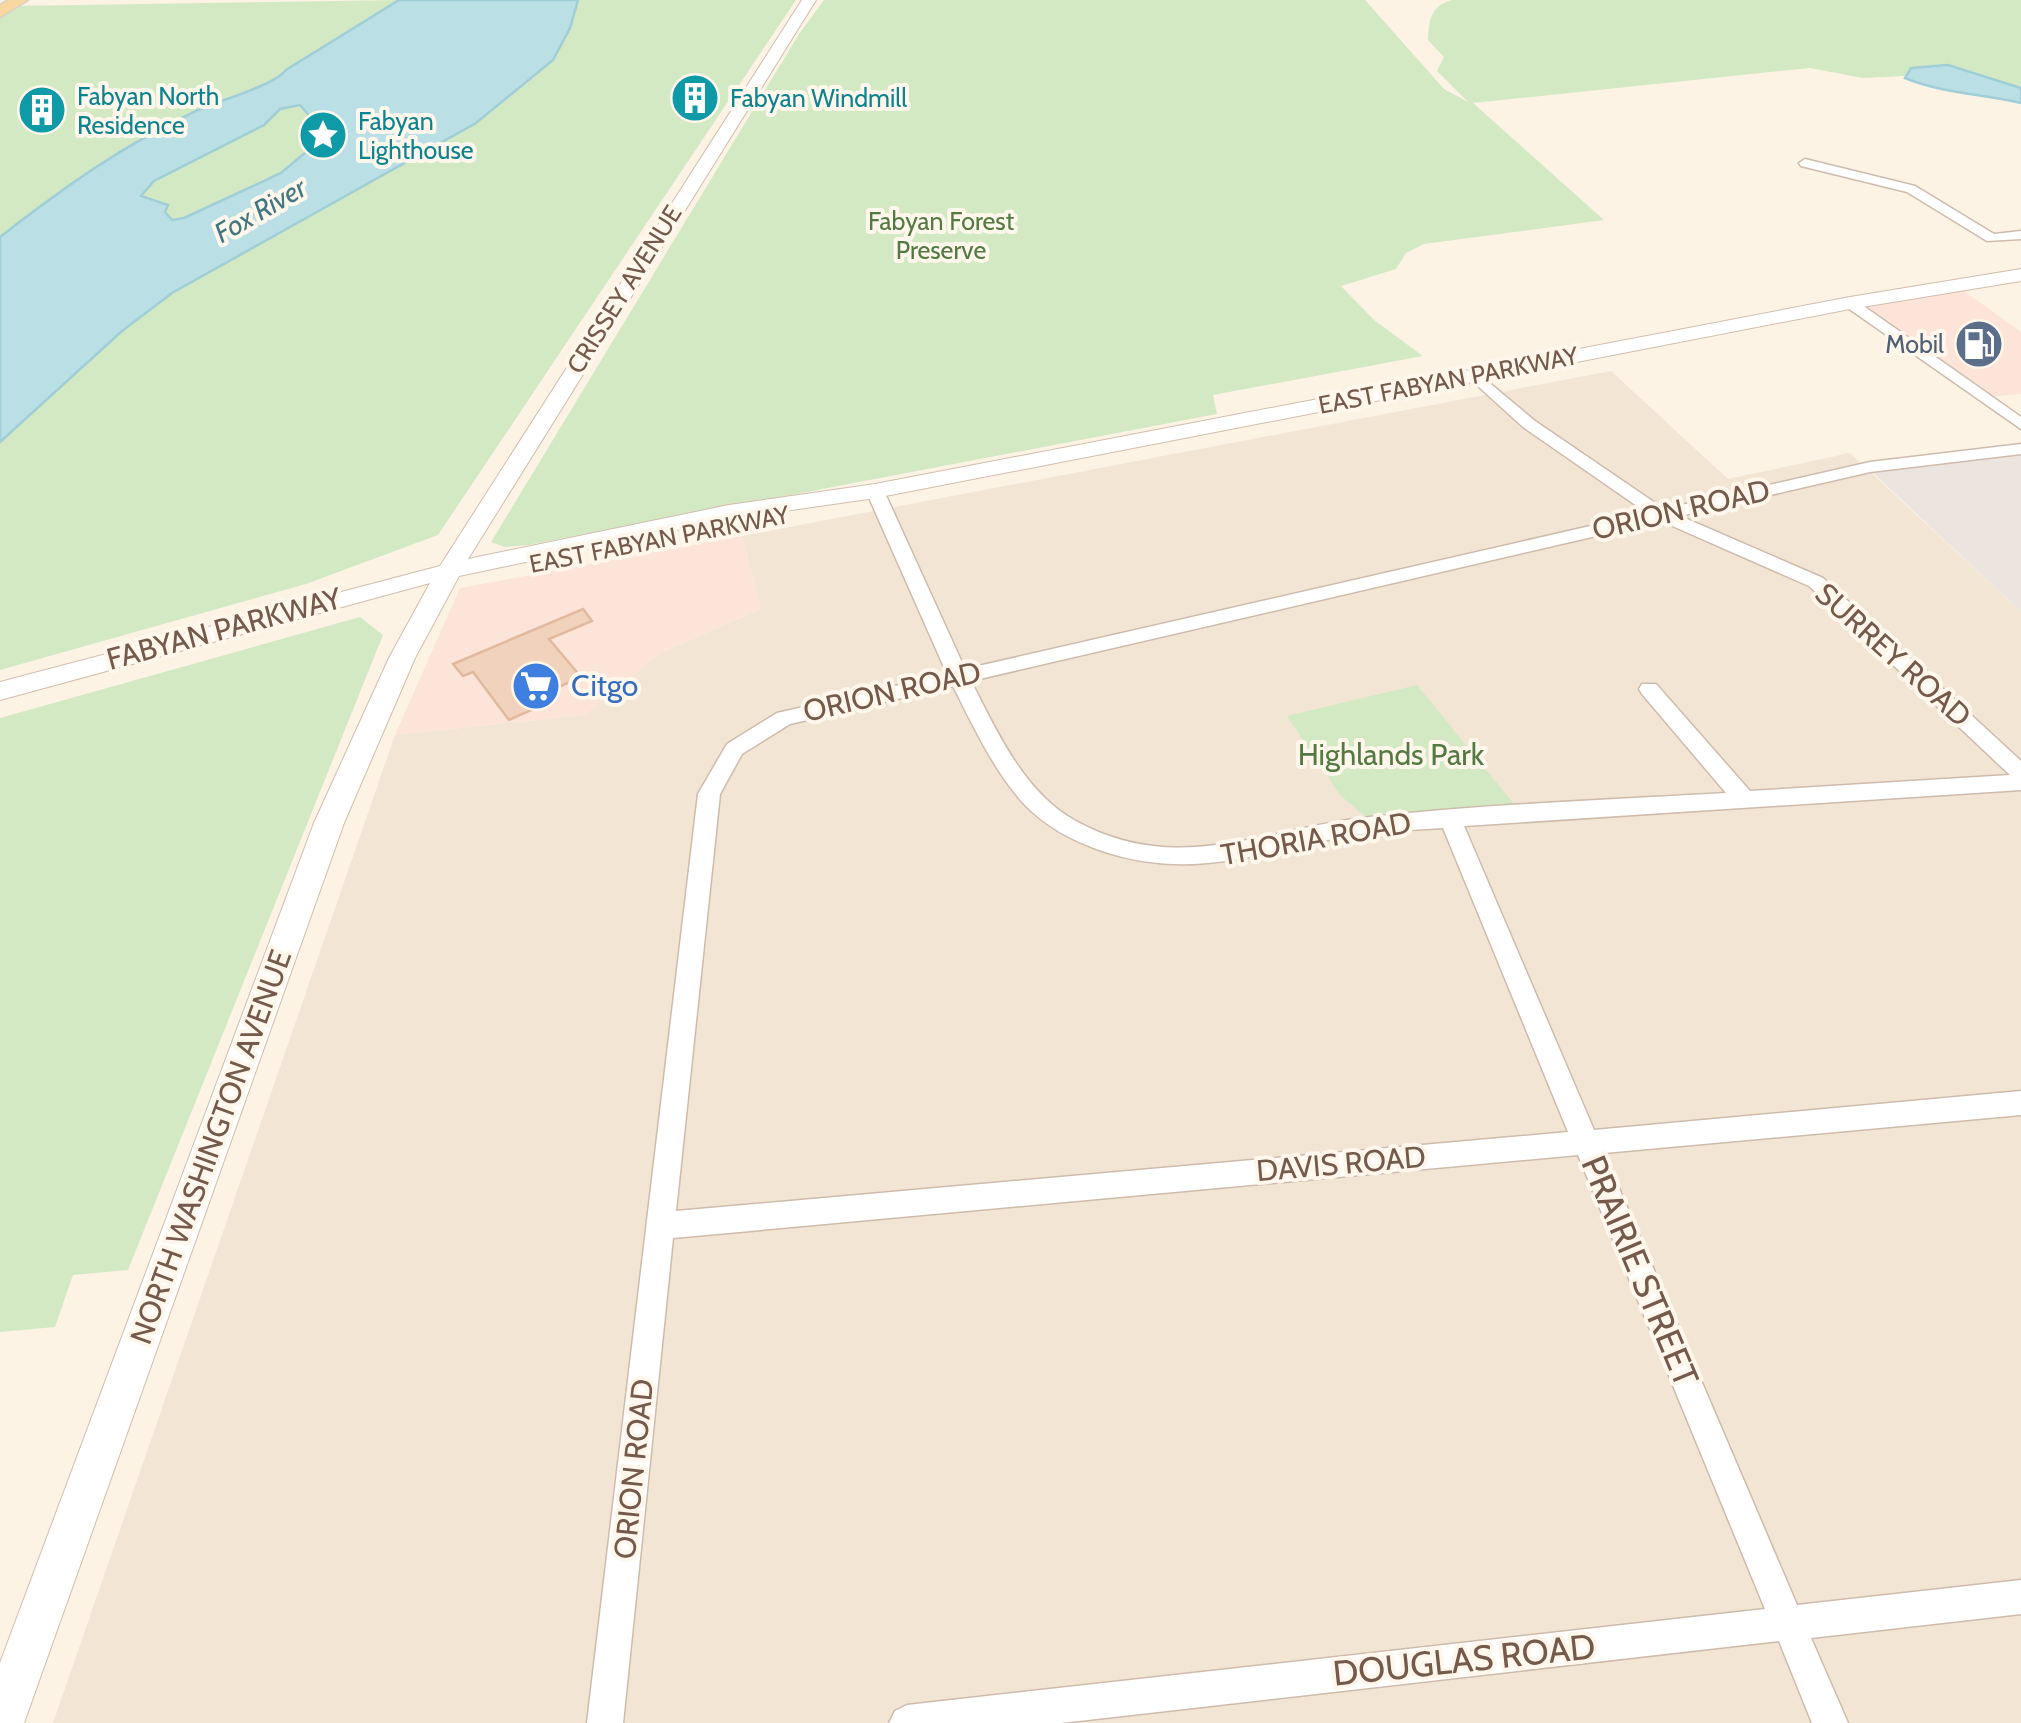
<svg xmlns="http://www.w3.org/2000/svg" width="2021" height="1723" viewBox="0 0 2021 1723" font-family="Cabin,sans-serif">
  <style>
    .residential { fill: #f3e5d4 }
    .commercial { fill: #fce4d9 }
    .industrial { fill: #ece5df }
    .green { fill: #d3e9c4 }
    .water { fill: #badfe5; stroke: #a0ced7; stroke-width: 2.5; fill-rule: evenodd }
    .building { fill: #f1d2bd; stroke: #e3b99e; stroke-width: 2.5 }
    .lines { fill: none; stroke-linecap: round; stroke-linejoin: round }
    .minor-casing { stroke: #cebbac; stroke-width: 3 }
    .secondary-casing { stroke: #d2bdac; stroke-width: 2 }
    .primary-casing { stroke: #d8d1cd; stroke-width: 3 }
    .minor { fill: #fff; fill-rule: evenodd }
    .secondary { fill: #fff; fill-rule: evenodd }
    .primary { fill: #f9d89f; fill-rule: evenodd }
    .labels { text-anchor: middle; stroke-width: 8; stroke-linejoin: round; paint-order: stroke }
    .far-culture-label { font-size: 25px; fill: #0d838f; stroke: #fff7ec; text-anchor: start }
    .far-park-label { font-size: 25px; fill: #537a42; stroke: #fff7ec }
    .far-street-label { font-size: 25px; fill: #755a4b; stroke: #fff7ec }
    .far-service-label { font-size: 25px; fill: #4e5e75; stroke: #fff7ec; text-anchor: end }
    .far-water-label { font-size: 28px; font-style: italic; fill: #427681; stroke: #fff7ec }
    .street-label { font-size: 30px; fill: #755a4b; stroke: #fff7ec }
    .shop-label { font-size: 30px; fill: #366cbe; stroke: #fff7ec; text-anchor: start }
    .park-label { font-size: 30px; fill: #537a42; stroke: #fff7ec }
    .near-street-label { font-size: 35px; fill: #755a4b; stroke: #fff7ec }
  </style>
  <rect width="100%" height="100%" fill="#fcf3e5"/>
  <path class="residential" d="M1611 371 1728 479 1850 453 2021 612V1723H53L395 735 584 715 660 653 761 609 742 536Z"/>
  <g class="commercial">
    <path d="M1957 286 2021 332V394L1988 397 1854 303Z"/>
    <path d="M742 536 761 609 660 653 584 715 395 735 460 588Z"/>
  </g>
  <path class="industrial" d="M2021 454V612L1871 471Z"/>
  <g class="green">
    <path d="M399 0 286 70C271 90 227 96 203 107 122 146 71 183 0 237V14L12 6Z"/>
    <path d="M578 0H796L438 535 306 584 0 670V442L122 331 172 293 476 123 570 28Z"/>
    <path d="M824 0H1365L1444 89 1468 102 1437 71 1444 57 1428 40C1429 21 1430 6 1452 0H2021V88L1948 65 1922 66 1904 76 1863 78 1810 68 1473 103 1604 220 1424 244 1406 253 1396 269 1341 286 1374 320 1423 356 1213 395 1217 414 528 545 505 547 491 542 799 34Z"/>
    <path d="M300 105 327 135 281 173 184 218 172 220 165 212 168 205 141 195 154 181 264 125 280 109Z"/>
    <path d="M360 617 383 635 128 1270 73 1275 55 1327 0 1332V718Z"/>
    <path d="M1417 685 1518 809 1367 818 1340 795 1287 716Z"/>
  </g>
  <g class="water">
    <path d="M399 0H578L570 28 553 60 476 123 172 293 122 331 0 442V237C63 188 123 145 196 111 219 100 274 86 286 70ZM300 105 326 135 281 173 184 218 172 220 165 212 168 205 141 196 154 181 264 125 280 109Z"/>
    <path d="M1948 65 2021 88V103C1983 94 1941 93 1905 78L1911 68Z"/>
  </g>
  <path class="building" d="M583 609 592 621 549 639 581 677 543 694 549 702 509 720 473 672 463 676 453 664Z"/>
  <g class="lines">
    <g class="minor-casing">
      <g id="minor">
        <path d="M1805 159 1915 186 1994 234 2021 231V239L1987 241 1907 192 1801 166 1799 163Z"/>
        <path d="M1845 300H1855L2021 417V429L1845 306Z"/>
        <path d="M1474 370 1535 421 1664 509 1870 462 2021 444V454L1870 472 1680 516 1823 578 2021 761V790L1464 826 1594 1130 2021 1091V1115L1604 1153 1797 1605 2021 1580V1614L1811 1638 1848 1723H1812L1779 1641 1061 1723H889L895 1711 907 1705 1765 1609 1578 1155 673 1238 623 1723H587L698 794 727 744 777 713 947 674 866 491 875 486 884 491 965 669 1647 513 1523 427 1469 378 1466 375ZM1661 521 1809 586 2010 775 1750 791 1656 684H1642L1639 689 1642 694 1726 793C1607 800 1488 804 1370 817 1264 828 1178 878 1074 820 1024 792 996 730 971 681ZM953 686C973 726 994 771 1024 804 1046 827 1073 841 1102 851 1192 881 1256 853 1343 837 1376 831 1410 830 1443 828L1568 1132 676 1211 720 794 742 754 790 724Z"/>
      </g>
    </g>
    <g class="secondary-casing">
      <path id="secondary" d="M802 0H816L468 559 729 505 875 484 1850 297 2021 269V281L1850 309 875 498 729 519 459 576 415 658 344 823 24 1723H0V1663L314 823 389 658 430 583 0 700V682L440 566Z"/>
    </g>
    <g class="primary-casing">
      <path id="primary" d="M9 0H28L0 17V5Z"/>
    </g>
    <use href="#minor" class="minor"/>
    <use href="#secondary" class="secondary"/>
    <use href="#primary" class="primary"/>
  </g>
  <defs>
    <g id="building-disc" transform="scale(2.5)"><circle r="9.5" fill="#0f9aa8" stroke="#fff7ec"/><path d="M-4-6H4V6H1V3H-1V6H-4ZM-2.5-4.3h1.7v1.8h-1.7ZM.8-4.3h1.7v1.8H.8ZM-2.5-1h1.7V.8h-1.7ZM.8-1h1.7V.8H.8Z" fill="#fff"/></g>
    <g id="sight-disc" transform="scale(2.5)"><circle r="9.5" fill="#0f9aa8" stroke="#fff7ec"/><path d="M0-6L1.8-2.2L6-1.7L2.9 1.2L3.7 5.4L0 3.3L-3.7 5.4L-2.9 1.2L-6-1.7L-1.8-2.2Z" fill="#fff"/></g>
    <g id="fuel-disc" transform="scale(2.5)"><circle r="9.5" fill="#5c6f8a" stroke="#fff7ec"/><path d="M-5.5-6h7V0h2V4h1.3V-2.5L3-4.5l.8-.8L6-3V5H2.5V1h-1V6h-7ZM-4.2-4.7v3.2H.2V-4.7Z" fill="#fff"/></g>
    <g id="supermarket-disc" transform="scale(2.5)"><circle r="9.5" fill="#3f7fe0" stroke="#fff7ec"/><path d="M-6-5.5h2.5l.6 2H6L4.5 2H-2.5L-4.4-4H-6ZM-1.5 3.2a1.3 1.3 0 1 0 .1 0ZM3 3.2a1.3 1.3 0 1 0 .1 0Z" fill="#fff"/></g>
  </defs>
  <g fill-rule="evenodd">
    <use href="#building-disc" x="695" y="98"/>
    <use href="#building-disc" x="42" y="110"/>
    <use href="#sight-disc" x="323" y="135"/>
    <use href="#fuel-disc" x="1979" y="344"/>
    <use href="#supermarket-disc" x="536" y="686"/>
  </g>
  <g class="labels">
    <g class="far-culture-label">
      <text x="77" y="105">Fabyan North<tspan x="77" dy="29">Residence</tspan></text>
      <text x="730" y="107">Fabyan Windmill</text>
      <text x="358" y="130">Fabyan<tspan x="358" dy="29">Lighthouse</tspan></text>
    </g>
    <g class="far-park-label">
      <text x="941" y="230">Fabyan Forest<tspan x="941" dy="29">Preserve</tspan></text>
    </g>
    <g class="far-street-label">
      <text transform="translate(624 289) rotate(-58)" y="9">CRISSEY AVENUE</text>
      <text transform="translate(1448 380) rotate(-11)" y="9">EAST FABYAN PARKWAY</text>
      <text transform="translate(659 539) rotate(-11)" y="9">EAST FABYAN PARKWAY</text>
    </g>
    <g class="far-service-label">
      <text x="1944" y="353">Mobil</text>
    </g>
    <g class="far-water-label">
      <text transform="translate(260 210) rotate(-30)" y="10">Fox River</text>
    </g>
    <g class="street-label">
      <text transform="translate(1681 510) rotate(-13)" y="10">ORION ROAD</text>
      <text transform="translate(224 629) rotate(-15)" y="10">FABYAN PARKWAY</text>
      <text transform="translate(1893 655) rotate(42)" y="10">SURREY ROAD</text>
      <text transform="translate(892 692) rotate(-13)" y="10">ORION ROAD</text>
      <text transform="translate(1316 839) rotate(-10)" y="10">THORIA ROAD</text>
      <text transform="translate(211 1147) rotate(-70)" y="10">NORTH WASHINGTON AVENUE</text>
      <text transform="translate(1341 1164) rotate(-5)" y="10">DAVIS ROAD</text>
      <text transform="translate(634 1469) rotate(-84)" y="10">ORION ROAD</text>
    </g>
    <g class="shop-label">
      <text x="571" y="696">Citgo</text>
    </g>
    <g class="park-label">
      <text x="1391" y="765">Highlands Park</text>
    </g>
    <g class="near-street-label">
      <text transform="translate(1640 1271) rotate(67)" y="12">PRAIRIE STREET</text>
      <text transform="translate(1464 1660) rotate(-6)" y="12">DOUGLAS ROAD</text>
    </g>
  </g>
</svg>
